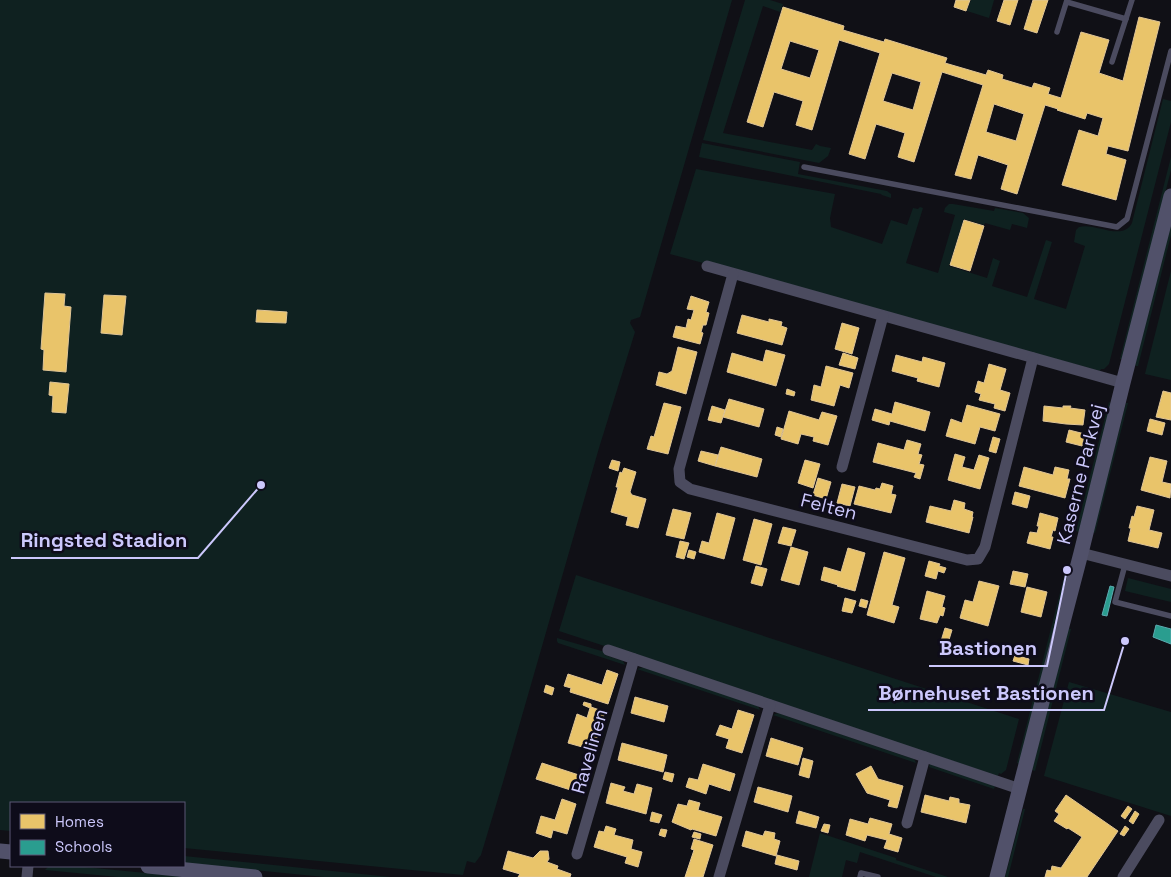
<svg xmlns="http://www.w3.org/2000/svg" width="1171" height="877" viewBox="0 0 1171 877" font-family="'Space Grotesk',sans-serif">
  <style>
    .green { fill: #0f2120 }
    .homes { fill: #e9c46a; stroke: #e0c596; fill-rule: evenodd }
    .schools { fill: #2a9d8f; stroke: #5baab0 }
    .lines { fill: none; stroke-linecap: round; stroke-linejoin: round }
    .lane { stroke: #4b4b5f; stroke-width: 5.5 }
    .street { stroke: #4b4b5f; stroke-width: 11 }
    .secondary { stroke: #51516a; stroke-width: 15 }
    .labels { text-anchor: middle; stroke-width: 5; stroke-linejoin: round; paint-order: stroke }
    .street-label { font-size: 19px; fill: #ccc8fc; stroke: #0e0c1a }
    .leader { fill: none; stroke: #ccc8fc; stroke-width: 2 }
    .callout-dot { fill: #ccc8fc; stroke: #0e0c1a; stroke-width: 2 }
    .callout-label { font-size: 20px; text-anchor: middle; font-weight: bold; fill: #ccc8fc; stroke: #0e0c1a; stroke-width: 5; stroke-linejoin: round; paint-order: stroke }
  </style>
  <rect width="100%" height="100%" fill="#101016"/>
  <g class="green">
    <path d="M0 0H732L640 317 631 320 630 323 635 332 599 448 503 782 481 855 475 863 467 861 463 875 184 848V803H11V831L0 830Z"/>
    <path d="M745 0H770L783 4 780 12 763 6 723 133 812 150 816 144 820 146 831 148 828 156 819 163 703 140Z"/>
    <path d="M971 0H994L989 18 967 11Z"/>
    <path d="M1163 99 1171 101V122L1109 364 1104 369H1101L1100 371 670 254 696 169 835 194 830 218 831 227 882 244 891 220 907 225 913 208 918 209 920 207 923 208 906 263 938 273 955 215 944 212 945 208 949 204H953L994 211 995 208 1023 213 1029 218 1027 228 1012 224 1010 230 985 223 984 225 964 219 949 266 987 278 993 258 1000 261 992 286 1027 297 1046 240 1052 242 1034 299 1066 309 1085 246 1074 242 1076 230 1079 227C1095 222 1122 242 1132 223Z"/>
    <path d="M702 143 800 162 798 174 887 191 891 194V198L882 195 881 194 699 157Z"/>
    <path d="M1171 157V170L1123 359H1120Z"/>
    <path d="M1171 223V235L1138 366H1136L1135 365Z"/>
    <path d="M1171 271V380L1145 374Z"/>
    <path d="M1109 402 1111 403 1079 532 1076 531Z"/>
    <path d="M1126 403H1128L1095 533 1093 532Z"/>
    <path d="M1066 569 1069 570 1020 764 1017 763Z"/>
    <path d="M576 575 1019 719 1006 770 1001 774 999 773 998 776 559 631Z"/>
    <path d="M1128 578 1171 589V602L1125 591Z"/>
    <path d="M1068 628 1071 629 1035 771 1032 770Z"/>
    <path d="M557 638 605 652V655L623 661 625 665 558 643 557 641Z"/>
    <path d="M644 667 758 706 760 710 637 669Z"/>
    <path d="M1069 682 1171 712V816L1044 776Z"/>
    <path d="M778 713 914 759 916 763 773 715Z"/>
    <path d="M930 764 995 786 994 789 929 767Z"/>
    <path d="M1023 809H1025L1008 877H1005Z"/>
    <path d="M820 833 896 858V860L948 877H936L860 852 857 863 846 860 842 877H809Z"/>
    <path d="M184 856 391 877H324L184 863Z"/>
    <path d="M49 866H74L187 877H118L45 870Z"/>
  </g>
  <g class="homes">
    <path d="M956 0H970L966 11 954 7Z"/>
    <path d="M1004 0H1018L1010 25 997 21Z"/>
    <path d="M1033 0H1048L1037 33 1024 29Z"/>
    <path d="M783 7 844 26 843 30 884 42 885 39 947 58 945 63 986 75 988 70 1003 75 1002 79 1032 88 1034 83 1050 88 1048 94 1061 98 1081 32 1109 40 1099 73 1123 81 1139 17 1160 22 1128 151 1108 146 1106 154 1126 160 1116 200 1062 185 1079 130 1098 136 1103 118 1087 113 1085 119 1057 110 1058 109 1045 105 1017 194 1001 189 1008 165 978 155 971 179 955 175 983 85 942 72 914 162 898 157 905 133 876 124 865 159 849 154 880 53 839 40 812 130 796 125 803 101 774 92 763 127 747 122ZM790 41 819 50 810 78 781 69ZM892 73 921 82 913 110 883 101ZM994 104 1024 114 1016 141 986 132Z"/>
    <path d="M964 220 984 226 970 271 950 265Z"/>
    <path d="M45 293 65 294 64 306 71 307 66 372 43 370 44 350 41 349Z"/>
    <path d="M104 295 126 296 122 335 101 333Z"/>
    <path d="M691 296 709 302 706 312 709 313 706 325H703L701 332 703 333 700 344 673 337 676 326 686 328 688 319 691 320 694 310 687 309Z"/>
    <path d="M257 310 287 312 286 323 256 322Z"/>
    <path d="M742 315 769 322V319L782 322 781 326 787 328 782 345 737 333Z"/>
    <path d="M842 323 859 328 852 354 835 349Z"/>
    <path d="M678 347 697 352 686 394 656 385 659 372 667 374 672 371Z"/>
    <path d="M766 350 785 355 776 386 727 372 732 353 763 362Z"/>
    <path d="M843 353 858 358 855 369 839 365Z"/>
    <path d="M896 355 922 362 923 357 945 363 939 387 917 381 918 378 892 371Z"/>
    <path d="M989 364 1006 369 1000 390 1010 393 1005 411 994 408 995 404 979 400 981 394 975 392 978 381 984 383Z"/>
    <path d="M826 366 853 373 849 388 840 385 834 406 811 400 814 385 821 387Z"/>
    <path d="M50 382 69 384 66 413 52 412 53 396 49 395Z"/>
    <path d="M787 389 795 392 794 396 786 394Z"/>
    <path d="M1163 391 1171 393V420L1156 417Z"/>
    <path d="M729 399 764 409 759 427 723 417Z"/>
    <path d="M895 402 930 412 925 431 890 421 889 425 872 420 875 409 892 414Z"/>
    <path d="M664 403 681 407 668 454 647 449 651 436 654 437Z"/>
    <path d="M967 405 1000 414 995 431 980 427 975 444 946 436 951 419 962 423Z"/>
    <path d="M712 406 725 410 721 423 708 420Z"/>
    <path d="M1044 406 1063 408V406H1071L1070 408 1085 410 1083 425 1066 424 1043 421Z"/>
    <path d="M789 411 819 420 822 412 837 416 828 445 813 441 814 437 801 434 798 444 781 439Z"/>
    <path d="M1150 419 1165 423 1162 435 1147 431Z"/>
    <path d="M777 427 783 429 781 437 775 435Z"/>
    <path d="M1069 430 1085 434 1082 446 1066 442Z"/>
    <path d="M993 437 1000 439 996 453 989 451Z"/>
    <path d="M907 440 921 444 918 454 922 455 919 464 924 465 920 479 914 477 916 473 873 462 878 443 904 450Z"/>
    <path d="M721 447 762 459 757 477 715 466Z"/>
    <path d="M701 451 718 455 715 466 698 461Z"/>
    <path d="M955 454 965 457 962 467 974 470 979 455 989 458 980 489 948 480Z"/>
    <path d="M1150 457 1167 461 1162 482 1171 484 1170 498 1141 490Z"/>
    <path d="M612 460 620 462 618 471 609 468Z"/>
    <path d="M805 460 820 464 813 488 798 483Z"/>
    <path d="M1024 467 1053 475 1055 467 1069 470 1067 479H1070L1065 498 1019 486Z"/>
    <path d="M624 468 636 472 630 492 632 495 646 499 638 528 626 525 628 517 611 512 618 487H616L620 472 622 473Z"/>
    <path d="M818 478 831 482 826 499 813 495Z"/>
    <path d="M882 483 893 486 891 494 896 495 891 513 854 504 859 486 875 490 876 488 880 489Z"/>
    <path d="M842 484 855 487 850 506 837 503Z"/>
    <path d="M1015 492 1030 496 1027 508 1012 504Z"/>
    <path d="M954 500 965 503 964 509 973 512 972 517H973L969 533 926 522 930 506 951 511Z"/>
    <path d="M1137 506 1154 510 1149 530 1162 533 1158 548 1128 541 1131 528H1129L1132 516 1134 517Z"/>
    <path d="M673 509 691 513 684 539 666 535Z"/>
    <path d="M717 513 735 518 724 559 699 552 702 541 709 543Z"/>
    <path d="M1040 513 1058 518 1055 531 1053 530 1051 537H1053L1050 549 1027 543 1030 532 1037 533 1039 526H1037Z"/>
    <path d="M754 519 772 524 761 565 743 560Z"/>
    <path d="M783 527 796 530 791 546 778 543Z"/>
    <path d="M680 541 689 543 684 559 676 557Z"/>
    <path d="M791 547 808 552 799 585 781 580Z"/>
    <path d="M848 548 865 553 855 591 837 586 838 585 821 580 824 567 841 572Z"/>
    <path d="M689 550 696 552 694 559 687 557Z"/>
    <path d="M884 552 905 558 892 605 899 607 894 623 867 615Z"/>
    <path d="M929 561 940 564 939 566 946 568 944 573 938 571 936 579 925 576Z"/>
    <path d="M756 566 767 569 762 586 751 583Z"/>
    <path d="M1013 571 1028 574 1025 587 1010 584Z"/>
    <path d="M979 581 999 586 988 626 960 618 965 600 973 602Z"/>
    <path d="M1027 587 1047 592 1041 617 1021 612Z"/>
    <path d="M927 591 945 596 942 607 945 608 943 616 940 615 937 623 920 619Z"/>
    <path d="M845 598 856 601 852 613 842 611Z"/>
    <path d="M861 599 868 601 866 608 859 606Z"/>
    <path d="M945 628 952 630 948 643 941 641Z"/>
    <path d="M1015 655 1029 659 1028 665 1013 661Z"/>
    <path d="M607 670 618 674 608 704 570 692 571 688 564 686 568 674 602 685Z"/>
    <path d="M546 685 554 688 552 695 544 692Z"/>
    <path d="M635 697 668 706 664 722 631 713Z"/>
    <path d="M584 702 591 704V707L605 712 593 750 568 743 577 714 587 718 590 708 583 705Z"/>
    <path d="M738 710 754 715 742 753 726 748 729 739 716 735 720 725 732 729Z"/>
    <path d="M771 738 803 748 798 765 766 756Z"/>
    <path d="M622 743 667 755 663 772 618 760Z"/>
    <path d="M803 758 813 761 809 778 799 775Z"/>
    <path d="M542 763 585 777 580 793 536 779Z"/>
    <path d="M703 764 735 774 730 791 709 784 706 794 686 787 689 778 698 780Z"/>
    <path d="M871 766 878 779 903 786 897 808 888 806 890 800 867 793 856 774Z"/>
    <path d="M665 772 674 774 672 782 663 779Z"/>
    <path d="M611 783 625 787 623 791 634 794 637 784 652 788 646 814 606 803Z"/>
    <path d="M758 787 792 796 788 812 754 802Z"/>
    <path d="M925 795 949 801 950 797 959 799V803L970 805 966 823 921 812Z"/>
    <path d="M1066 795 1118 831 1087 877H1045L1047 870 1051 871 1052 866 1061 868 1082 837 1068 828 1067 829 1054 821 1059 814 1055 811Z"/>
    <path d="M562 799 576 804 567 834 553 830 551 838 536 833 541 816 555 820Z"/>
    <path d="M689 800 700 803 698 810 722 817 716 836 692 829 691 830 672 822 678 804 687 806Z"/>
    <path d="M1128 806 1132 809 1125 819 1121 816Z"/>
    <path d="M799 811 819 817 816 828 796 823Z"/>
    <path d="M1135 811 1139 814 1133 824 1129 821Z"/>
    <path d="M652 812 662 815 659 823 650 821Z"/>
    <path d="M870 818 892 824 889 834 902 838 898 852 884 848 887 840 867 835 865 841 846 835 850 819 868 824Z"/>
    <path d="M824 824 830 825 828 833 821 831Z"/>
    <path d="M606 826 616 829 614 835 633 840 631 849 642 852 638 867 625 863 627 857 594 847 599 831 604 832Z"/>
    <path d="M1125 826 1129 829 1124 836 1120 834Z"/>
    <path d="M661 829 667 830 665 837 659 835Z"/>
    <path d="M746 831 763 836 765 831 775 833 774 839 780 841 776 856 742 846Z"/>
    <path d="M694 832 701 834 700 839 692 837Z"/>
    <path d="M694 839 713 845 703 877H685L694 850 691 849Z"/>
    <path d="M508 851 533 858 540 851H548L549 859 547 862 558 866 557 869 571 874 570 877H518L520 874 503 869Z"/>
    <path d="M777 855 799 861 797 870 775 864Z"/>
  </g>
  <g class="schools">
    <path d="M1110 586 1114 587 1107 616 1102 615Z"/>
    <path d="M1156 625 1171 629V644L1153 637Z"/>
  </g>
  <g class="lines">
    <g class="lane">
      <path d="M1067 2 1126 19"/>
      <path d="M1057 32 1067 0"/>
      <path d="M1112 62 1132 0"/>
      <path d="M804 167 1117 227 1127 219 1171 51"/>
      <path d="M1125 565 1115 602 1171 616"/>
      <path d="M860 877 861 873 878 877"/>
    </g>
    <g class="street">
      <path d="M707 266 1123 383"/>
      <path d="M733 274 679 469 680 482 690 489 967 560 978 559 985 547 1033 358"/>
      <path d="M842 467 883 316"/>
      <path d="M1081 553 1171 576"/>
      <path d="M608 650 1020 789"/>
      <path d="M907 823 925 757"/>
      <path d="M577 854 634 659"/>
      <path d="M27 877 28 866"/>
      <path d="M719 877 770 705"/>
      <path d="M1123 877 1159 820"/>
    </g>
    <g class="secondary">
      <path d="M0 851 11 852"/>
      <path d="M148 866 255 877"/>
      <path d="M997 877 1040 710 1081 553 1123 383 1171 196"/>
    </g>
  </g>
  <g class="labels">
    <g class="street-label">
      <text transform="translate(1080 474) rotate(-76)" y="7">Kaserne Parkvej</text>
      <text transform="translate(829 506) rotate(14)" y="7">Felten</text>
      <text transform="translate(589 751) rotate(-74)" y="7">Ravelinen</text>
    </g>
  </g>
  <path class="leader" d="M261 485L198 558H11M1067 570L1047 666H929M1125 641L1104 710H868"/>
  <g class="callout-dot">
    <circle cx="261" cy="485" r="5"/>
    <circle cx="1067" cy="570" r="5"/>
    <circle cx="1125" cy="641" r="5"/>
  </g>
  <g class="callout-label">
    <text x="104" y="547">Ringsted Stadion</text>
    <text x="988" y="655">Bastionen</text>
    <text x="986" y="700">Børnehuset Bastionen</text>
  </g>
  <rect x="10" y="802" width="175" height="65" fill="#0e0c1a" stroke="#5a5774"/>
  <rect x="20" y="814" width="25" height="15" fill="#e9c46a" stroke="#5a5774"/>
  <text x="55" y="827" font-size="15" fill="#ccc8fc">Homes</text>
  <rect x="20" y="840" width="25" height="15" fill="#2a9d8f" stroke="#5a5774"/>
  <text x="55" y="852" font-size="15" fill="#ccc8fc">Schools</text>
</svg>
